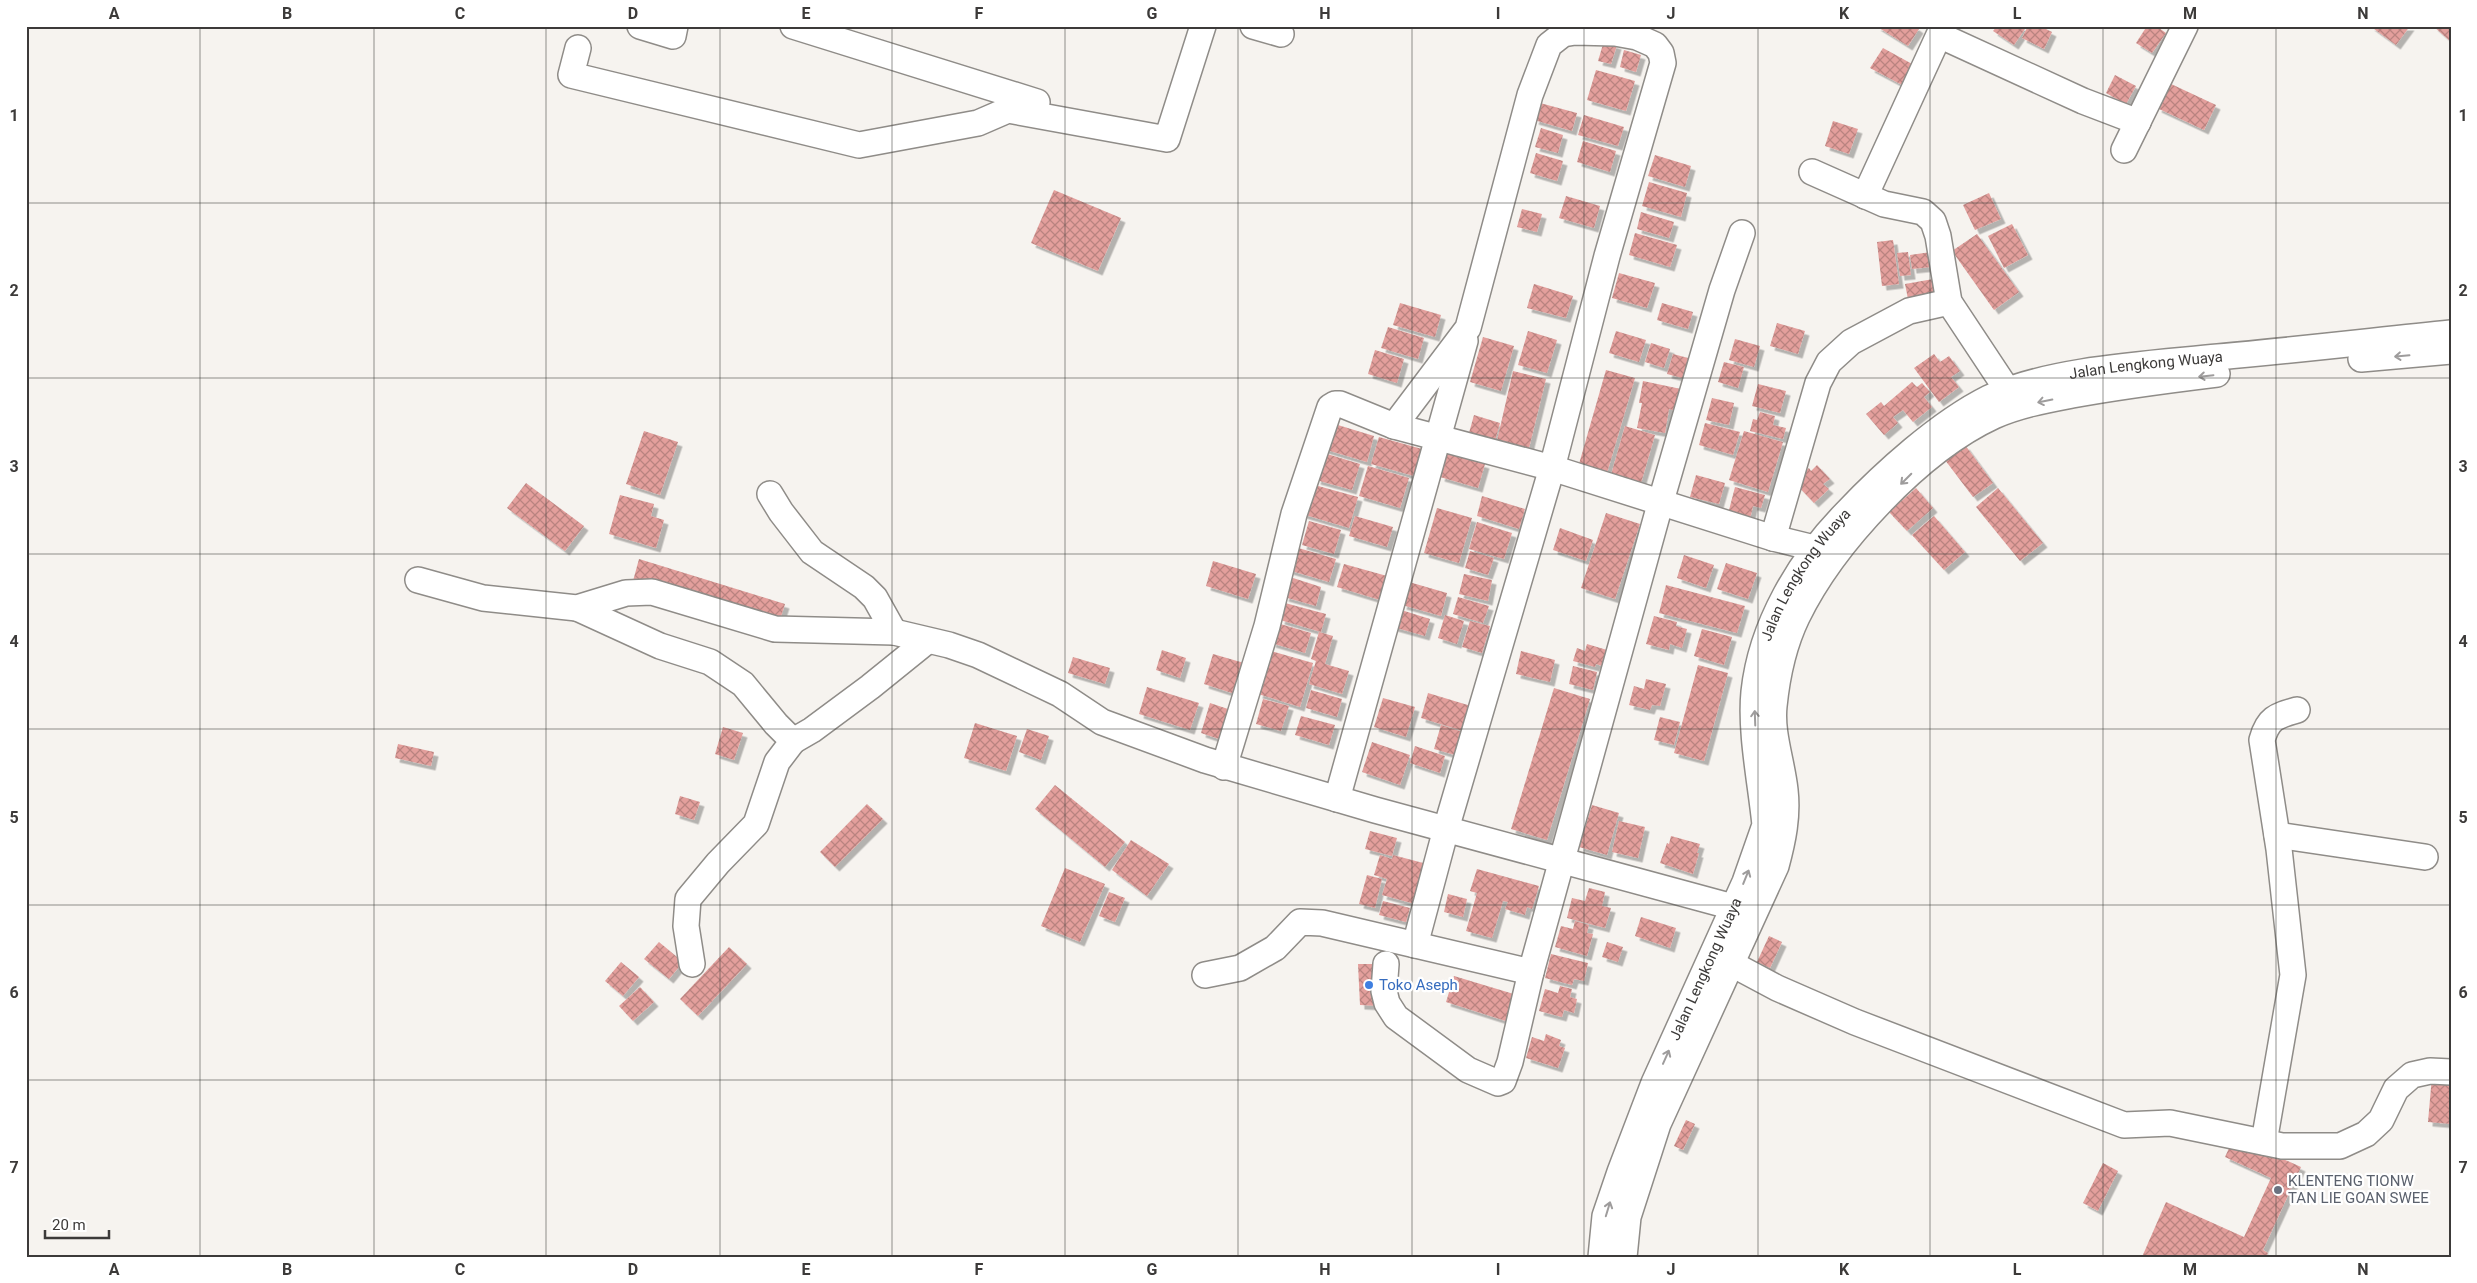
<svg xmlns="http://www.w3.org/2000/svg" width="2477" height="1283" viewBox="0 0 2477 1283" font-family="Roboto,sans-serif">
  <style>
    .building { fill: url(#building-cross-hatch); filter: url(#shadow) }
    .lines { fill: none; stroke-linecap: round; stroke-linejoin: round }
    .street-casing { stroke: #8f8c88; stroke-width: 28 }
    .street { stroke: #fff; stroke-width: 25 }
    .oneway { stroke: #9e9c9c }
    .grid { fill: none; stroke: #3c3a39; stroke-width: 1; stroke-opacity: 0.55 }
    .shop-dot { fill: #3f7fe0; stroke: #fff; stroke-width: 2 }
    .worship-dot { fill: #6b7280; stroke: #fff; stroke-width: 2 }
    .labels { text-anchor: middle; stroke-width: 4.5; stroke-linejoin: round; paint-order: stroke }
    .street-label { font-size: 15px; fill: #3c3a39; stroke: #fff }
    .shop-label { font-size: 15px; fill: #366cbe; stroke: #fff; text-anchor: start }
    .worship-label { font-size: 15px; fill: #5b616d; stroke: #fff; text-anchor: start }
    .neatline { fill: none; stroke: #3c3a39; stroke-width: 2 }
    .grid-label { font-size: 16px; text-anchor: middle; font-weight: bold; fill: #3c3a39 }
  </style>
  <defs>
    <pattern id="building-cross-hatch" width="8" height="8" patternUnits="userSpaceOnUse" patternTransform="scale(1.25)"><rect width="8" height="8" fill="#e39f9c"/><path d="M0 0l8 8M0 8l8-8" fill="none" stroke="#b98380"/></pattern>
    <filter id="shadow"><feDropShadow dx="4.5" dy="4.5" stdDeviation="0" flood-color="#0004"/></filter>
  </defs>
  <rect width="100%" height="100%" fill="#f6f3ef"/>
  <g class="building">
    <path d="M1876 26H1915L1919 29 1908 46Z"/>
    <path d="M1997 26H2027L2014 45 1993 31Z"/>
    <path d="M2028 26H2040L2052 32 2044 49 2022 38Z"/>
    <path d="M2147 26H2156L2166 33 2152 53 2136 43Z"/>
    <path d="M2370 26H2410L2396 45Z"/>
    <path d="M2433 26H2451V42Z"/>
    <path d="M1604 41 1617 45 1611 64 1598 61Z"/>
    <path d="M1883 48 1914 65 1904 86 1870 68Z"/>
    <path d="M1624 50 1641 55 1636 72 1620 67Z"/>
    <path d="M1596 70 1635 81 1626 111 1587 100Z"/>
    <path d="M2115 75 2136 86 2126 104 2106 93Z"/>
    <path d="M2169 83 2216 105 2204 130 2157 108Z"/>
    <path d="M1540 103 1577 113 1572 131 1534 120Z"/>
    <path d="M1584 115 1624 127 1618 146 1578 135Z"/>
    <path d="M1833 121 1858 129 1849 154 1825 146Z"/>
    <path d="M1541 128 1563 135 1558 153 1535 147Z"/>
    <path d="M1583 141 1616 151 1610 172 1577 162Z"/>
    <path d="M1536 153 1563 161 1557 181 1530 173Z"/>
    <path d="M1655 155 1691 166 1685 187 1648 176Z"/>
    <path d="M1649 182 1687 193 1681 217 1642 206Z"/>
    <path d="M1054 190 1121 218 1098 271 1031 243Z"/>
    <path d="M1989 193 2001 219 1975 230 1963 205Z"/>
    <path d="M1566 196 1600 206 1594 228 1559 218Z"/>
    <path d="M1522 209 1542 214 1537 232 1517 227Z"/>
    <path d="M1641 212 1674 222 1669 238 1637 229Z"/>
    <path d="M2012 224 2028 255 2004 268 1988 236Z"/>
    <path d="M1635 233 1677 245 1670 267 1629 255Z"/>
    <path d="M1977 234 2019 292 1994 310 1952 251Z"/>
    <path d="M1893 240 1899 284 1882 286 1877 242Z"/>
    <path d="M1908 252 1911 275 1900 276 1897 253Z"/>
    <path d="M1931 252 1932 267 1912 269 1910 255Z"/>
    <path d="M1619 273 1655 283 1647 308 1612 298Z"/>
    <path d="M1939 278 1943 298 1909 304 1905 284Z"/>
    <path d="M1534 284 1573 296 1566 318 1527 308Z"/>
    <path d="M1400 303 1441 315 1435 337 1393 325Z"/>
    <path d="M1662 303 1693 312 1688 329 1657 320Z"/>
    <path d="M1777 323 1805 331 1798 354 1770 346Z"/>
    <path d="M1388 327 1424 338 1418 359 1381 348Z"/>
    <path d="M1528 331 1557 340 1547 373 1518 365Z"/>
    <path d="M1616 331 1646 340 1639 362 1609 353Z"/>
    <path d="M1483 337 1514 346 1501 391 1470 382Z"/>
    <path d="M1735 339 1760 346 1754 367 1729 360Z"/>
    <path d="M1651 343 1670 349 1664 368 1645 362Z"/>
    <path d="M1375 350 1404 359 1397 383 1368 374Z"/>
    <path d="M1673 354 1692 359 1686 379 1667 374Z"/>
    <path d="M1934 354 1940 362 1949 356 1960 371 1951 377 1959 387 1939 402 1914 368Z"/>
    <path d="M1724 362 1744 367 1738 388 1718 382Z"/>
    <path d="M1606 370 1635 378 1607 473 1579 464Z"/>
    <path d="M1513 371 1546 379 1528 452 1496 445Z"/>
    <path d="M1643 381 1681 389 1676 411 1669 409 1665 433 1637 428 1642 403H1639Z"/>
    <path d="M1912 382 1917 387 1922 383 1930 392 1924 397 1932 407 1913 422 1903 410 1893 417 1898 423 1884 435 1866 414 1881 402 1884 406Z"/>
    <path d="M1758 384 1786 391 1780 413 1752 406Z"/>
    <path d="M1712 398 1734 403 1729 425 1706 420Z"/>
    <path d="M1760 412 1775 416 1773 425 1786 428 1783 439 1750 431 1753 419 1757 420Z"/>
    <path d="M1474 415 1500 423 1495 441 1469 433Z"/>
    <path d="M1328 422 1374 436 1367 462 1320 448Z"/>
    <path d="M1705 423 1740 432 1733 455 1699 445Z"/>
    <path d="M1625 426 1655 435 1641 483 1611 475Z"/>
    <path d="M644 431 678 442 660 495 626 484Z"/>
    <path d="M1744 431 1783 442 1768 492 1729 480Z"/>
    <path d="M1379 437 1422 449 1414 476 1371 464Z"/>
    <path d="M1965 445 1993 483 1973 497 1945 460Z"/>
    <path d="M1324 453 1360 464 1352 490 1316 480Z"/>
    <path d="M1447 453 1485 464 1478 488 1440 477Z"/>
    <path d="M1817 465 1830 479 1823 484 1829 489 1814 503 1794 482 1809 468 1811 471Z"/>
    <path d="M1368 466 1409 478 1400 508 1359 496Z"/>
    <path d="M1696 475 1725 483 1719 504 1690 497Z"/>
    <path d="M526 483 584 526 565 551 507 508Z"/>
    <path d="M1311 484 1358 497 1349 528 1302 514Z"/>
    <path d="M1735 487 1765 495 1761 508 1753 506 1750 519 1728 514Z"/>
    <path d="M1916 488 1933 508 1907 531 1889 512Z"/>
    <path d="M1998 488 2043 543 2020 561 1976 507Z"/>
    <path d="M620 495 654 504 651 516 664 520 656 548 609 534Z"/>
    <path d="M1482 496 1525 509 1519 529 1477 516Z"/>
    <path d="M1437 508 1472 518 1459 563 1424 553Z"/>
    <path d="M1606 513 1640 524 1615 599 1581 588Z"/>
    <path d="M1355 516 1393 527 1387 547 1349 536Z"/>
    <path d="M1934 516 1965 552 1944 570 1912 535Z"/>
    <path d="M1309 521 1341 530 1334 554 1302 545Z"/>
    <path d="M1477 522 1512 533 1504 559 1469 549Z"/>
    <path d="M1560 528 1593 540 1586 561 1553 550Z"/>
    <path d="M1295 547 1336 559 1329 582 1288 570Z"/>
    <path d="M1470 551 1494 558 1488 575 1465 568Z"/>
    <path d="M1684 555 1714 565 1706 588 1677 578Z"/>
    <path d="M639 559 785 604 778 626 633 581Z"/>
    <path d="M1213 561 1256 574 1248 599 1206 586Z"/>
    <path d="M1726 563 1757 573 1748 599 1717 589Z"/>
    <path d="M1344 564 1387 576 1380 600 1337 587Z"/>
    <path d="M1464 574 1492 580 1488 601 1459 594Z"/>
    <path d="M1290 577 1321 587 1316 606 1284 597Z"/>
    <path d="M1409 582 1447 593 1441 616 1402 605Z"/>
    <path d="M1666 585 1745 606 1737 633 1659 613Z"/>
    <path d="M1458 597 1489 606 1483 623 1453 614Z"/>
    <path d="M1285 603 1326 614 1321 632 1280 620Z"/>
    <path d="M1398 609 1430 619 1425 636 1393 627Z"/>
    <path d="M1445 615 1464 621 1457 644 1438 638Z"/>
    <path d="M1654 616 1677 622 1676 626 1687 629 1682 648 1670 644 1669 650 1646 644Z"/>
    <path d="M1470 621 1490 626 1482 653 1462 647Z"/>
    <path d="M1277 623 1311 633 1305 653 1271 643Z"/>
    <path d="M1702 629 1732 637 1724 665 1694 656Z"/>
    <path d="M1319 632 1333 636 1325 664 1349 671 1342 694 1309 684 1316 661 1311 659Z"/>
    <path d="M1587 644 1607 650 1602 666 1596 664 1595 667 1573 661 1577 648 1585 651Z"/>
    <path d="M1162 650 1186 658 1180 678 1156 670Z"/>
    <path d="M1271 651 1313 663 1300 707 1258 694Z"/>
    <path d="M1521 651 1555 660 1550 682 1516 674Z"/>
    <path d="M1213 654 1244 663 1235 694 1204 684Z"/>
    <path d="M1073 657 1110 668 1105 684 1068 673Z"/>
    <path d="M1698 665 1728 673 1704 761 1674 753Z"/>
    <path d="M1573 666 1597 672 1593 690 1569 684Z"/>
    <path d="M1646 679 1666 684 1660 706 1652 705 1650 710 1629 705 1634 686 1644 689Z"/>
    <path d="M1147 687 1199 703 1190 730 1139 714Z"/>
    <path d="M1554 688 1590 699 1547 840 1511 829Z"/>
    <path d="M1311 690 1342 699 1337 717 1306 708Z"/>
    <path d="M1428 693 1471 706 1463 731 1421 718Z"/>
    <path d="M1383 698 1415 707 1406 737 1374 727Z"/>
    <path d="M1263 699 1289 706 1281 731 1256 724Z"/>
    <path d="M1210 703 1234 711 1225 741 1201 733Z"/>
    <path d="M1301 716 1335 725 1329 745 1295 735Z"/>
    <path d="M1660 717 1680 722 1674 745 1654 740Z"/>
    <path d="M975 723 1017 736 1006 771 964 758Z"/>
    <path d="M1441 725 1469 734 1462 757 1434 749Z"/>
    <path d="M723 727 743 733 734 760 715 754Z"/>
    <path d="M1027 729 1049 736 1041 760 1019 752Z"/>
    <path d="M1372 742 1410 755 1400 785 1362 772Z"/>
    <path d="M398 744 434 752 431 766 395 758Z"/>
    <path d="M1415 746 1445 756 1440 773 1410 763Z"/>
    <path d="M1055 785 1125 842 1105 867 1035 809Z"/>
    <path d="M680 796 700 802 694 820 675 814Z"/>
    <path d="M867 804 883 819 835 867 820 852Z"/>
    <path d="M1592 805 1619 813 1607 855 1579 847Z"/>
    <path d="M1619 821 1645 827 1638 858 1612 852Z"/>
    <path d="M1370 831 1397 838 1392 856 1365 849Z"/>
    <path d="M1671 836 1700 844 1697 853H1699L1693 874 1660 863 1667 843 1669 844Z"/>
    <path d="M1131 840 1169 864 1147 896 1112 870Z"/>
    <path d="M1380 855 1392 859 1393 855 1427 864 1415 904 1382 895 1387 879 1374 875Z"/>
    <path d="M1065 868 1105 884 1080 942 1041 926Z"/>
    <path d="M1477 869 1539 886 1532 909 1527 907 1525 915 1505 909 1508 902 1503 901 1492 938 1466 931 1477 893 1470 891Z"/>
    <path d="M1367 875 1382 879 1375 908 1359 904Z"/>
    <path d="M1589 888 1605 892 1602 906 1611 908 1605 928 1567 918 1572 898 1585 901Z"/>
    <path d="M1109 892 1125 898 1115 922 1099 916Z"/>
    <path d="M1448 894 1467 899 1463 917 1444 912Z"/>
    <path d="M1383 901 1410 908 1406 922 1379 915Z"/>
    <path d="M1641 917 1676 928 1670 948 1635 936Z"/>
    <path d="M1575 921 1589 925 1587 933 1593 934 1587 956 1555 947 1561 926 1573 929Z"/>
    <path d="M1769 936 1782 942 1770 968 1757 962Z"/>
    <path d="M659 942 683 962 669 979 644 959Z"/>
    <path d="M1607 942 1623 947 1618 962 1602 957Z"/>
    <path d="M729 947 747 964 698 1016 680 999Z"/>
    <path d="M1551 954 1588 963 1584 981 1574 979 1572 985 1545 978Z"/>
    <path d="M621 962 639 977 623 996 605 981Z"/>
    <path d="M1358 964H1378L1380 1006 1360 1005Z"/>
    <path d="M1454 976 1517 995 1509 1022 1446 1002Z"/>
    <path d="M1560 986 1572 989 1570 997 1577 999 1574 1013 1564 1010 1562 1017 1539 1011 1545 989 1558 993Z"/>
    <path d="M640 987 654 1002 633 1021 619 1006Z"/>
    <path d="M1546 1034 1561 1040 1559 1046 1565 1048 1558 1068 1526 1058 1532 1037 1544 1041Z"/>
    <path d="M2432 1076 2451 1078V1124L2428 1122Z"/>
    <path d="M1686 1120 1695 1124 1683 1150 1674 1146Z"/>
    <path d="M2234 1137 2301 1167 2263 1250 2268 1253 2266 1257H2142L2166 1202 2244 1237 2271 1178 2225 1157Z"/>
    <path d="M2103 1163 2118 1171 2098 1211 2083 1203Z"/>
  </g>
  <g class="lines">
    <g class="street-casing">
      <g id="street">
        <path d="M640 26 673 36 675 26"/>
        <path d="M793 26 1037 102"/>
        <path d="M1253 26 1281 34"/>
        <path d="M578 48 571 75 859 145 978 123 1008 110 1167 139 1203 26"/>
        <path d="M2124 150 2185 26"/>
        <path d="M1812 172 1884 204 1923 212 1933 221 1938 236 1949 302 2008 391"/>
        <path d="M1865 196 1939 35 2083 101 2138 122"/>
        <path d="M2361 359 2451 351"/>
        <path d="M1394 426 1552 468 1773 538 1814 548 1828 556"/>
        <path d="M770 494 781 512 812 552 864 587 875 598 894 632"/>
        <path d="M1773 538 1818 383 1829 362 1851 342 1909 311 1949 302"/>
        <path d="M418 580 483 598 577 608 626 593 652 592 775 629 894 632 949 645 978 655 1060 694 1102 722 1205 760 1375 810 1733 907"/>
        <path d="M577 608 660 646 710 662 743 684 776 724 793 741 777 762 756 824 718 863 688 899 686 926 692 964"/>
        <path d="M793 741 812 730 870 687 927 641"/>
        <path d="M1224 767 1267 626 1294 514 1330 407 1335 404H1340L1394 426 1468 328 1530 95 1549 45 1563 34 1575 32 1615 33 1637 37 1655 45 1661 53 1663 63 1607 256 1552 468 1446 829 1415 945"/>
        <path d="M1337 799 1465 341"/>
        <path d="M2277 835 2425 857"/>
        <path d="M1386 964 1384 991 1387 1003 1396 1017 1468 1070 1498 1083 1503 1081 1510 1062 1531 972 1661 501 1722 290 1742 233"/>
        <path d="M1732 964 1777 988 1855 1022 2124 1125 2170 1123 2282 1146H2340L2366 1134 2381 1120 2396 1089 2412 1075 2430 1071 2451 1072"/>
        <path d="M1205 975 1240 968 1275 948 1300 922 1322 923 1531 972"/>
        <path d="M2264 1142 2293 975 2279 849 2262 740C2268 718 2276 716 2297 710"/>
        <path id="s1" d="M1601 1257 1605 1216 1620 1172 1654 1083 1745 882 1765 825C1761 784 1750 732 1754 692 1761 625 1800 560 1846 513 1884 473 1939 423 1989 398 2049 369 2151 364 2218 357 2296 350 2373 341 2451 333"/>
        <path d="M1624 1257 1628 1217 1658 1124 1776 866C1783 840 1788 816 1785 790 1782 762 1771 733 1774 706 1777 676 1784 644 1797 617 1833 543 1920 450 1994 416 2019 405 2046 400 2072 395 2120 386 2168 380 2217 374"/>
      </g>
    </g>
    <use href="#street" class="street"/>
  </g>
  <defs><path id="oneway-shaft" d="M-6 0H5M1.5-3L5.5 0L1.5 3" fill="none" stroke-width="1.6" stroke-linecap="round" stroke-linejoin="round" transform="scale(1.25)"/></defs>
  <g class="oneway">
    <use href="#oneway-shaft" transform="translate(2402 356) rotate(175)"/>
    <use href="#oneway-shaft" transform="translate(2206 376) rotate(174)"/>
    <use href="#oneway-shaft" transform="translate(2045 401) rotate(169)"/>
    <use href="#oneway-shaft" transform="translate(1906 479) rotate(135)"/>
    <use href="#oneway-shaft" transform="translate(1755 718) rotate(-92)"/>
    <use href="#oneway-shaft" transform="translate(1746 877) rotate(-68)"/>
    <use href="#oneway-shaft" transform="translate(1666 1057) rotate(-66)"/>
    <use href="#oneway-shaft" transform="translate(1608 1209) rotate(-73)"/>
  </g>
  <path class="grid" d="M200 26V1257M374 26V1257M546 26V1257M720 26V1257M892 26V1257M1065 26V1257M1238 26V1257M1412 26V1257M1584 26V1257M1758 26V1257M1930 26V1257M2103 26V1257M2276 26V1257M26 203H2451M26 378H2451M26 554H2451M26 729H2451M26 905H2451M26 1080H2451"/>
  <circle class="shop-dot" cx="1369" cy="985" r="5"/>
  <circle class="worship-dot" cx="2278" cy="1190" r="5"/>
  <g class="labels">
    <g class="street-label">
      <text dy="5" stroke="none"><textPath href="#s1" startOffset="1148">Jalan Lengkong Wuaya</textPath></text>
      <text dy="5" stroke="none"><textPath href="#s1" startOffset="728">Jalan Lengkong Wuaya</textPath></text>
      <text dy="5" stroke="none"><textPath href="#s1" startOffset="308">Jalan Lengkong Wuaya</textPath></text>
    </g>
    <g class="shop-label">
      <text x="1379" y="990">Toko Aseph</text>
    </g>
    <g class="worship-label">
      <text x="2288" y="1186">KLENTENG TIONW<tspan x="2288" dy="17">TAN LIE GOAN SWEE</tspan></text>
    </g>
  </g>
  <rect width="2477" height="1283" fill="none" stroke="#ffffff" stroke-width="55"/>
  <path d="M45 1230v8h64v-8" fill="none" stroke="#3c3a39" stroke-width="2.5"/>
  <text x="52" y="1230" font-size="15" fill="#3c3a39" stroke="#ffffff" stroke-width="4" paint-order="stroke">20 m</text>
  <rect x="28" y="28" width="2422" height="1228" class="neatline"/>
  <g class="grid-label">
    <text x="114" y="19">A</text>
    <text x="287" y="19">B</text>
    <text x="460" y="19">C</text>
    <text x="633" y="19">D</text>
    <text x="806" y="19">E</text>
    <text x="979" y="19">F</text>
    <text x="1152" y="19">G</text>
    <text x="1325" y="19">H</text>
    <text x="1498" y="19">I</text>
    <text x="1671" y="19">J</text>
    <text x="1844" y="19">K</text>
    <text x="2017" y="19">L</text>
    <text x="2190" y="19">M</text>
    <text x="2363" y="19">N</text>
    <text x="14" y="121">1</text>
    <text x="2463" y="121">1</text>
    <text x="14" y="296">2</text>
    <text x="2463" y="296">2</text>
    <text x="14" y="472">3</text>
    <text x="2463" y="472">3</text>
    <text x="14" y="647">4</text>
    <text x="2463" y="647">4</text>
    <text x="14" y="823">5</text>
    <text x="2463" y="823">5</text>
    <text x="14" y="998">6</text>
    <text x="2463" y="998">6</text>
    <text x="14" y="1173">7</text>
    <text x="2463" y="1173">7</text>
    <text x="114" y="1275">A</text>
    <text x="287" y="1275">B</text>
    <text x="460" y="1275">C</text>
    <text x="633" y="1275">D</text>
    <text x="806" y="1275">E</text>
    <text x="979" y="1275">F</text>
    <text x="1152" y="1275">G</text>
    <text x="1325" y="1275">H</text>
    <text x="1498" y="1275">I</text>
    <text x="1671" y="1275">J</text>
    <text x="1844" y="1275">K</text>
    <text x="2017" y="1275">L</text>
    <text x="2190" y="1275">M</text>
    <text x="2363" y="1275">N</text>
  </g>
</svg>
